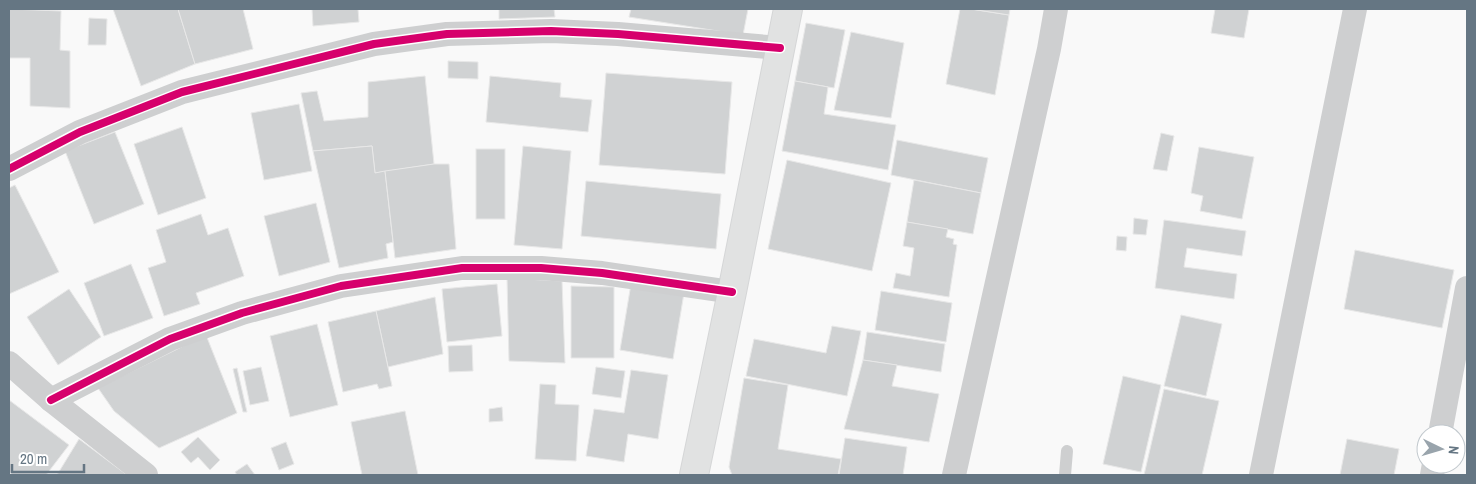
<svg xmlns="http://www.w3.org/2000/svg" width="1476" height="484" viewBox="0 0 1476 484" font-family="'Archivo Narrow',sans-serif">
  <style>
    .building { fill: #d0d2d3; stroke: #e8e8e8 }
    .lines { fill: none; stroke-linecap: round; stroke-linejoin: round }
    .secondary-casing { stroke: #d5d6d7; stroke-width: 30 }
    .lane { stroke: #cecfd0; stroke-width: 12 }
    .street { stroke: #cecfd0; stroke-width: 24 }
    .secondary { stroke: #e1e2e2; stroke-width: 28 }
    .cycleway-casing { stroke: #fff; stroke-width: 11 }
    .cycleway { stroke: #d6006c; stroke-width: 8 }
  </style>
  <rect width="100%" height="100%" fill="#f9f9f9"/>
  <g class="building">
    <path d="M9 9 61 11 60 50 70 51V108L30 106V58H9Z"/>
    <path d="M113 9H178L195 64 141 86Z"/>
    <path d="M178 9H243L253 49 195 64Z"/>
    <path d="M312 9H358L359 22 313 26Z"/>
    <path d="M499 9H554L555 17 499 19Z"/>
    <path d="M631 9H748L743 35 629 17Z"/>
    <path d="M960 9H971L1009 15 995 95 946 84Z"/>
    <path d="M971 9H1010L1009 15Z"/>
    <path d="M1215 9H1249L1244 38 1211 33Z"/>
    <path d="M89 18 107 19 106 45H88Z"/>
    <path d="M806 23 845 30 834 88 795 81Z"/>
    <path d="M851 32 904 43 891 118 834 110Z"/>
    <path d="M448 61 478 62V79L448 78Z"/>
    <path d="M606 73 732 82 725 174 599 165Z"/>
    <path d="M425 76 434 164 375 173 372 146 313 151 301 93 317 91 324 121 368 117V82Z"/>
    <path d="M490 76 561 83 560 97 592 100 588 132 486 122Z"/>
    <path d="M795 81 828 87 824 114 896 125 888 170 782 151Z"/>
    <path d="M299 104 312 171 264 180 251 113Z"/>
    <path d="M182 127 206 198 158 215 134 144Z"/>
    <path d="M115 132 144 204 94 224 65 151Z"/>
    <path d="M1161 133 1174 136 1167 171 1153 169Z"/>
    <path d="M897 140 988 158 981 193 891 175Z"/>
    <path d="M372 146 375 173 385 171 393 242 386 244 388 258 339 268 313 151Z"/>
    <path d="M523 146 571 151 562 249 514 245Z"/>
    <path d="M1199 147 1254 157 1242 219 1200 211 1203 196 1191 193Z"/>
    <rect x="476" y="149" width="29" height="70"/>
    <path d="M787 160 891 183 872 271 768 249Z"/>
    <path d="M434 164H449L456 249 395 258 385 171Z"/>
    <path d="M914 180 981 193 973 234 907 222Z"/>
    <path d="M586 181 721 194 716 249 581 236Z"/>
    <path d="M15 185 59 272 9 294V188Z"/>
    <path d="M316 203 330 262 279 276 264 216Z"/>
    <path d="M201 214 208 235 228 228 244 276 196 293 200 304 164 316 148 268 166 262 156 230Z"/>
    <path d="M1134 218 1148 220 1146 235 1133 234Z"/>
    <path d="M1164 220 1246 231 1242 256 1187 248 1184 267 1237 274 1234 299 1155 288Z"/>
    <path d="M907 222 948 229 946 237 954 239 953 244 957 245 949 297 893 288 896 273 910 276 914 248 903 246Z"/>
    <path d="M1117 236 1127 237 1126 251 1116 250Z"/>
    <path d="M1355 250 1454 270 1442 328 1344 309Z"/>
    <path d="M131 264 153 318 104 336 84 283Z"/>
    <path d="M507 278 562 281 565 363 509 361Z"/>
    <path d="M497 284 502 336 447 342 442 289Z"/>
    <path d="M631 284 684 293 673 359 620 350Z"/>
    <path d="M571 286 614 287V358H571Z"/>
    <path d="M69 289 101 337 58 365 27 317Z"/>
    <path d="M881 291 952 303 946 342 875 330Z"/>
    <path d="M435 297 443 354 388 367 376 311Z"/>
    <path d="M376 311 392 386 379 389 377 384 343 392 328 322Z"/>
    <path d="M1181 315 1222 324 1206 396 1164 386Z"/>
    <path d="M317 324 338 405 290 417 270 336Z"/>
    <path d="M832 326 861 331 847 396 746 376 754 339 826 353Z"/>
    <path d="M867 332 945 344 941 372 863 360Z"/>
    <path d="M206 335 237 413 159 448 114 411 98 388Z"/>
    <path d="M472 345 473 371 449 372 448 346Z"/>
    <path d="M863 360 897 365 892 386 939 394 929 442 844 429Z"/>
    <path d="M261 367 269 401 250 405 243 371Z"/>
    <path d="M596 367 625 371 621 398 592 394Z"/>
    <path d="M237 368 247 412H243L233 369Z"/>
    <path d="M631 370 668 375 658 439 628 434 624 462 586 456 594 409 624 413Z"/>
    <path d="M1123 376 1161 385 1141 472 1103 464Z"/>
    <path d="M744 378 788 385 778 449 841 459 838 475H732L729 467Z"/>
    <path d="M540 384 556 385 555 404 579 405 576 461 535 459Z"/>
    <path d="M1164 389 1219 401 1202 475H1144Z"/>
    <path d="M9 400 69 445 46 475H13L9 472Z"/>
    <path d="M502 407 503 421 489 422V409Z"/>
    <path d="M405 411 418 475H362L351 422Z"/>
    <path d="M198 437 220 460 210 470 198 457 191 463 181 452Z"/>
    <path d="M845 438 907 447 903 475H839Z"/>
    <path d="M79 439 127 475H57Z"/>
    <path d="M1347 439 1399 449 1394 475H1340Z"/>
    <path d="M286 442 294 464 279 470 271 448Z"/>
    <path d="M247 464 255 475H237L235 472Z"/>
  </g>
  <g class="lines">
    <g class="secondary-casing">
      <path id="secondary" d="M694 475 732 292 788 9"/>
    </g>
    <path class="lane" d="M1065 475 1067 451"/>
    <g class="street">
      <path d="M9 169 80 132 182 92 374 44 447 34 551 31 618 34 780 48"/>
      <path d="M9 363 51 400 146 475"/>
      <path d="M51 400 170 339 242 313 341 286 462 268H541L602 273 732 292"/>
      <path d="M1440 434 1467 288"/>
      <path d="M954 475 1049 49 1056 9"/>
      <path d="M1261 475 1355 9"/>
      <path d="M1432 475 1434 464"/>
    </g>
    <use href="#secondary" class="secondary"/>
    <g class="cycleway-casing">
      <g id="cycleway">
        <path d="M9 169 80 132 182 92 374 44 447 34 551 31 618 34 780 48"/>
        <path d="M51 400 170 339 242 313 341 286 462 268H541L602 273 732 292"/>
      </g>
    </g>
    <use href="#cycleway" class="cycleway"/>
  </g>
  <rect width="1476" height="484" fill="none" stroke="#657683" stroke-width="20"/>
  <g transform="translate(1441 449) rotate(95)"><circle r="24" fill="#ffffff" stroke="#c1c8cd"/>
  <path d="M0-4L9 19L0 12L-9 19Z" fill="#99a4ac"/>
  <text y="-8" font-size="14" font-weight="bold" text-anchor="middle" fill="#657683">N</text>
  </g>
  <path d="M12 464v8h72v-8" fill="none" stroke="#657683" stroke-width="2.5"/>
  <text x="20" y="464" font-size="15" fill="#657683" stroke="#ffffff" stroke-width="4" paint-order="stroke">20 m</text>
</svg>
